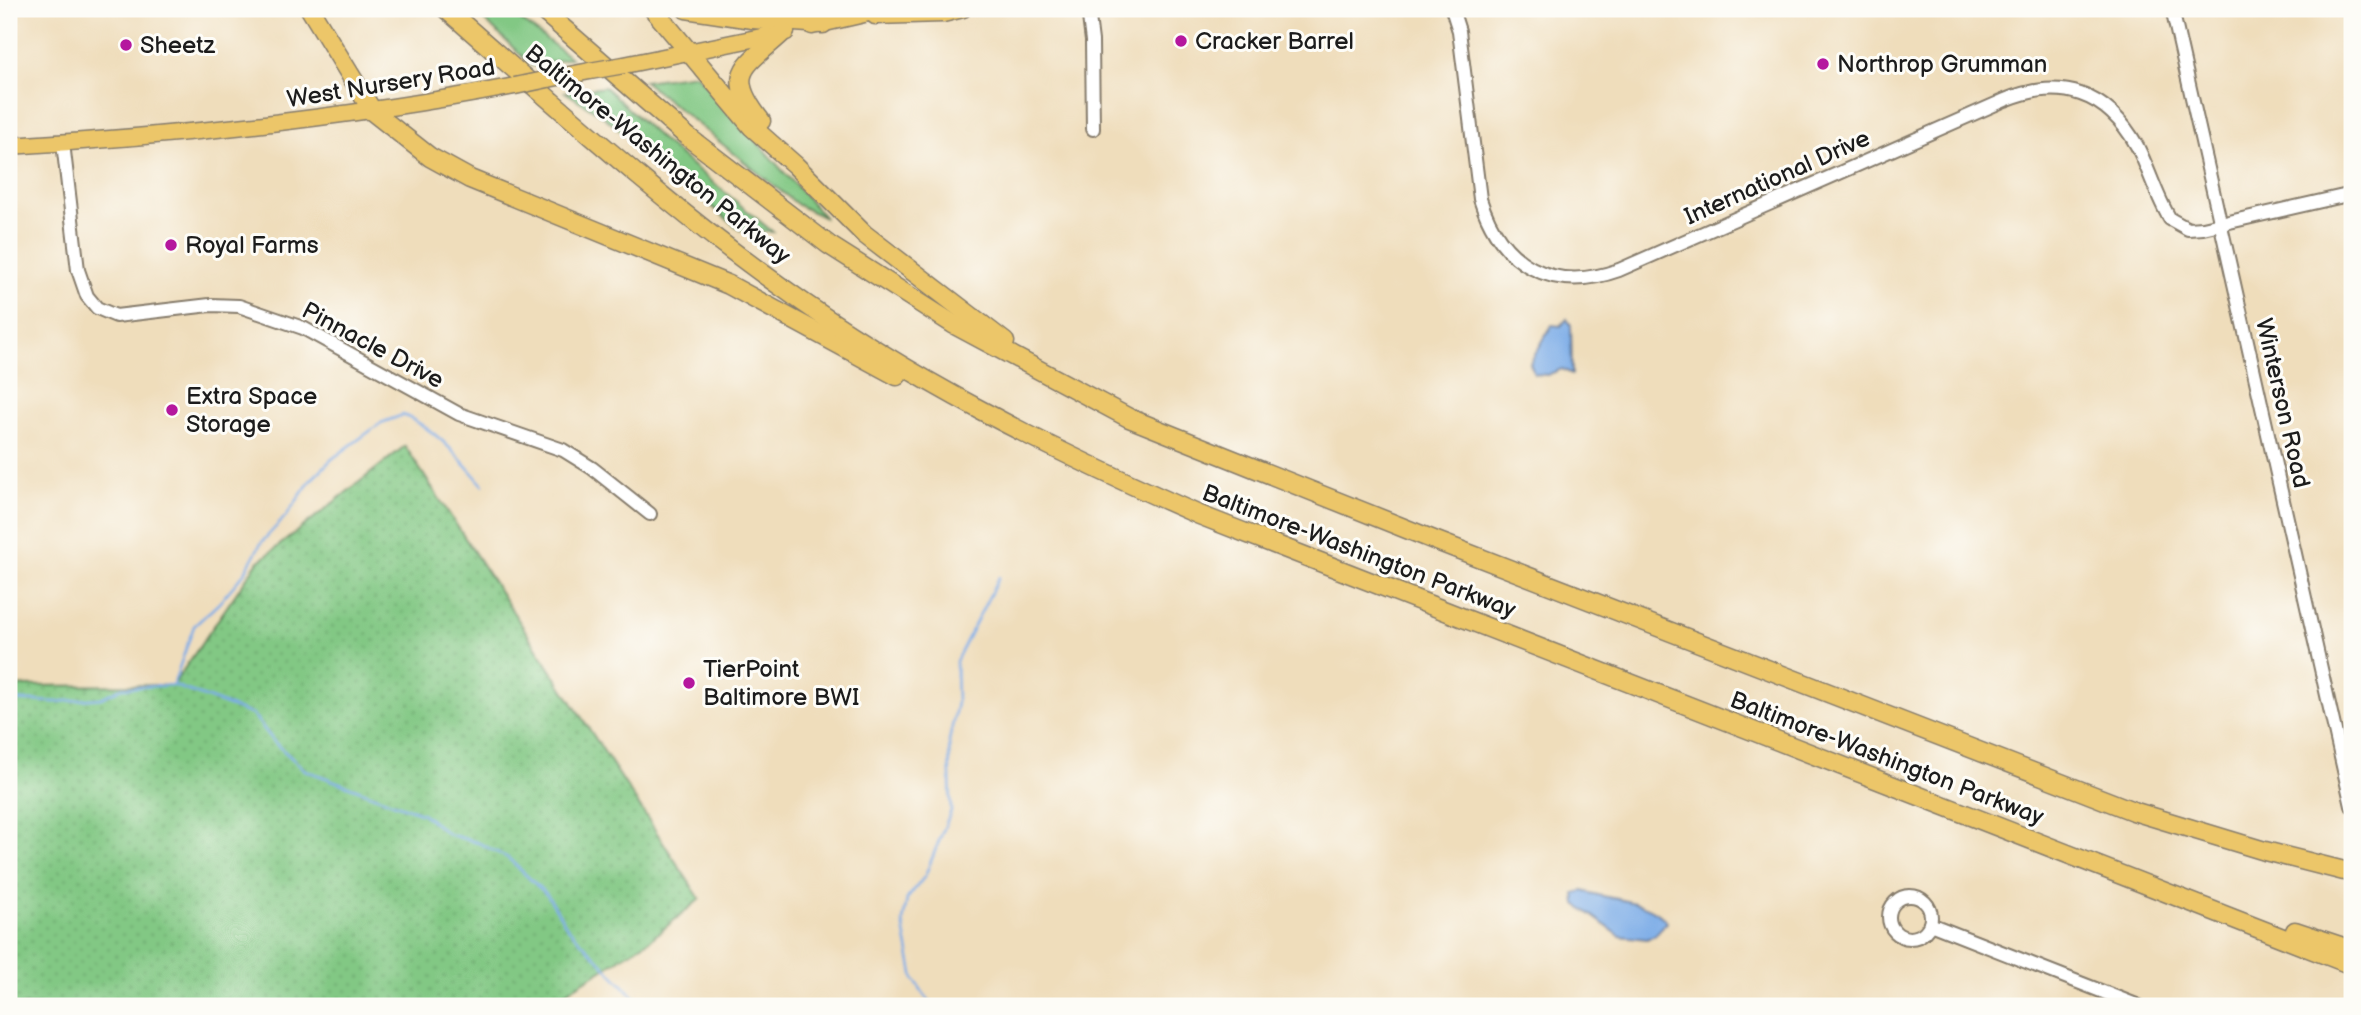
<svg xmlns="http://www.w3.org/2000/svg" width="2361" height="1015" viewBox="0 0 2361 1015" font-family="'Balsamiq Sans',sans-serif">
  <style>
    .green { fill: #82c884; stroke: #4f7250; stroke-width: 2 }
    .park { fill: url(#park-dots); stroke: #4f7250; stroke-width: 2 }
    .water { fill: #7cace7; stroke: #4c6482; stroke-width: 2 }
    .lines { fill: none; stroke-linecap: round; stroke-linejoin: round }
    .stream { stroke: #7cace7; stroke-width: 2.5 }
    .minor-casing { stroke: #867c6c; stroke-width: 16 }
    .major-casing { stroke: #867c6c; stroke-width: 19 }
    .highway-casing { stroke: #867c6c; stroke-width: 21 }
    .minor { stroke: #fff; stroke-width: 12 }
    .major { stroke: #ecc669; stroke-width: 16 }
    .highway { stroke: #ecc669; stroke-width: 18 }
    .major-bridge-casing { stroke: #867c6c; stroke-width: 19; stroke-linecap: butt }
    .major-bridge { stroke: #ecc669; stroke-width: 16 }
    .poi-dot { fill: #b5179e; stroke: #fdfcf7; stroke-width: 2.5 }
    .labels { text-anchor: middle; stroke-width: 6; stroke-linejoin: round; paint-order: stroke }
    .poi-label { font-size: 24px; fill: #1c1c1c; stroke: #fdfcf7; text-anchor: start }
    .street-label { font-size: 24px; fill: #1c1c1c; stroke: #fdfcf7 }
  </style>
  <defs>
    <pattern id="park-dots" width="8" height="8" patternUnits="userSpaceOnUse" patternTransform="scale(1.75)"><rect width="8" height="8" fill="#82c884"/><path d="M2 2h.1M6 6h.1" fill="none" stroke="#70ab71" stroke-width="1.8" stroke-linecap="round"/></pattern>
  </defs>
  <rect width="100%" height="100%" fill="#fdfcf7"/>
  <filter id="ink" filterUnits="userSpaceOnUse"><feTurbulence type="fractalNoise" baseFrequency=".0143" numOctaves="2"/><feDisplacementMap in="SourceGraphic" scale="14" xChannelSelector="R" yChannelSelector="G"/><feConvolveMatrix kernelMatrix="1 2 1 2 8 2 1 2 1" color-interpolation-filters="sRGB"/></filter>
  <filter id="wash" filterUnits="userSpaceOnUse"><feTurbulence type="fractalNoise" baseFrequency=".00686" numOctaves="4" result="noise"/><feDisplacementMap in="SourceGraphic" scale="28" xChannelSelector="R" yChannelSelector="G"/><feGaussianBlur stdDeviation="1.57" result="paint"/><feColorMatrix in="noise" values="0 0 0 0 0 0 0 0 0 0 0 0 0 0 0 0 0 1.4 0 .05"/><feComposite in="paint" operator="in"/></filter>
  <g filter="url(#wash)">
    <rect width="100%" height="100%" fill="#efddbb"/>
    <g class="green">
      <path d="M473 9H506L571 58 532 66Z"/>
      <path d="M696 74 825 218 798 205 644 81Z"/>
      <path d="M605 87 664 142 773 232 740 230 603 116 565 92Z"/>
    </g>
    <path class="park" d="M405 446 700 899 650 940 544 1006H9V686L173 685 257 563Z"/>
    <g class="water">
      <path d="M1567 319 1571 325 1572 374 1562 369 1547 375 1534 374 1530 363 1552 325 1561 326Z"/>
      <path d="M1583 891C1609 900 1649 899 1667 922L1656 934 1647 939 1620 936 1576 904 1575 893Z"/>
    </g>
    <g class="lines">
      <g class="stream">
        <path d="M173 685 194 626 219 603 245 572 261 543 286 516 311 480 332 459 381 423 403 415C438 430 459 458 483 485"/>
        <path d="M9 700 55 702 101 698 122 688 173 685 253 715 275 743 305 770 423 814 448 834 479 843 508 858 548 896 567 927 643 1006"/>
        <path d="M932 1006 914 979 903 922 907 899 925 876 951 811 949 741 957 703 956 661 999 577"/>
      </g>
    </g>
  </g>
  <g filter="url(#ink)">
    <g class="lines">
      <g class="minor-casing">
        <g id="minor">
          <path d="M1088 9 1092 41 1093 129"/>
          <path d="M1452 9 1459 31 1480 199C1501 265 1552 294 1619 270L2005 100C2061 77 2107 92 2137 146 2149 169 2156 196 2170 219L2188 229 2203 228 2352 194"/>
          <path d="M2172 9 2352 806"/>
          <path d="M63 143 78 270 87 296 97 308 116 316 210 305 239 306 303 328 459 414 563 450 592 468 650 514"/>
          <circle cx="1910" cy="917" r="21"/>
          <path d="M1930 924 2139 1006"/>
        </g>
      </g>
      <g class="major-casing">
        <g id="major">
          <path d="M875 16 943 14 963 9"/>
          <path d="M812 26 886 9"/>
          <path d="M624 65 786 32"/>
          <path d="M548 79 590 71"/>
          <path d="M9 146C179 136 347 118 515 86"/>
        </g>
      </g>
      <g class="highway-casing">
        <g id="highway">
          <path d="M310 9 373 112 430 157 470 179 729 285 897 376"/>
          <path d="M446 9C555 104 662 202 780 286 909 379 1051 450 1197 514L2352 965"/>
          <path d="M541 9 688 137 829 245 953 324 1129 418 1434 540 2133 811 2265 851 2352 873"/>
          <path d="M653 9 752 127 795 165 864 234 1005 342"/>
          <path d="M686 9 752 19 823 24"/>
          <path d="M761 121C722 71 747 66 783 32"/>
          <path d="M2295 931 2352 950"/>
        </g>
      </g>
      <use href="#minor" class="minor"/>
      <use href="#major" class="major"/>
      <use href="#highway" class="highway"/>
      <g class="major-bridge-casing">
        <g id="major-bridge">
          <path d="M590 71 624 65"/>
          <path d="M515 86 548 79"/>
        </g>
      </g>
      <use href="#major-bridge" class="major-bridge"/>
    </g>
  </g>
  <g class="poi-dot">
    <circle cx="1181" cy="41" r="7"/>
    <circle cx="126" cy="45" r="7"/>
    <circle cx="1823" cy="64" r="7"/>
    <circle cx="171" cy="245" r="7"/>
    <circle cx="172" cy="410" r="7"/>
    <circle cx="689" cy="683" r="7"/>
  </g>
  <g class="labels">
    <g class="poi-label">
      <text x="1195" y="49">Cracker Barrel</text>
      <text x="140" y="53">Sheetz</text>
      <text x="1837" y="72">Northrop Grumman</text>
      <text x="185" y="253">Royal Farms</text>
      <text x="186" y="404">Extra Space<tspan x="186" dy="28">Storage</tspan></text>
      <text x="703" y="677">TierPoint<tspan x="703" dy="28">Baltimore BWI</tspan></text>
    </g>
    <g class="street-label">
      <text transform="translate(391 83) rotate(-9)" y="8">West Nursery Road</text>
      <text transform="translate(658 154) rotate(39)" y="8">Baltimore-Washington Parkway</text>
      <text transform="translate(1777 177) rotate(-24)" y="8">International Drive</text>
      <text transform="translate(373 345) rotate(28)" y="8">Pinnacle Drive</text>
      <text transform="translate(2283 403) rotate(77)" y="8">Winterson Road</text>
      <text transform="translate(1359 551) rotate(21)" y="8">Baltimore-Washington Parkway</text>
      <text transform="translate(1887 758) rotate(21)" y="8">Baltimore-Washington Parkway</text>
    </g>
  </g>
  <rect width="2361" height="1015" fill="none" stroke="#fdfcf7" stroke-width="35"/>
</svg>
